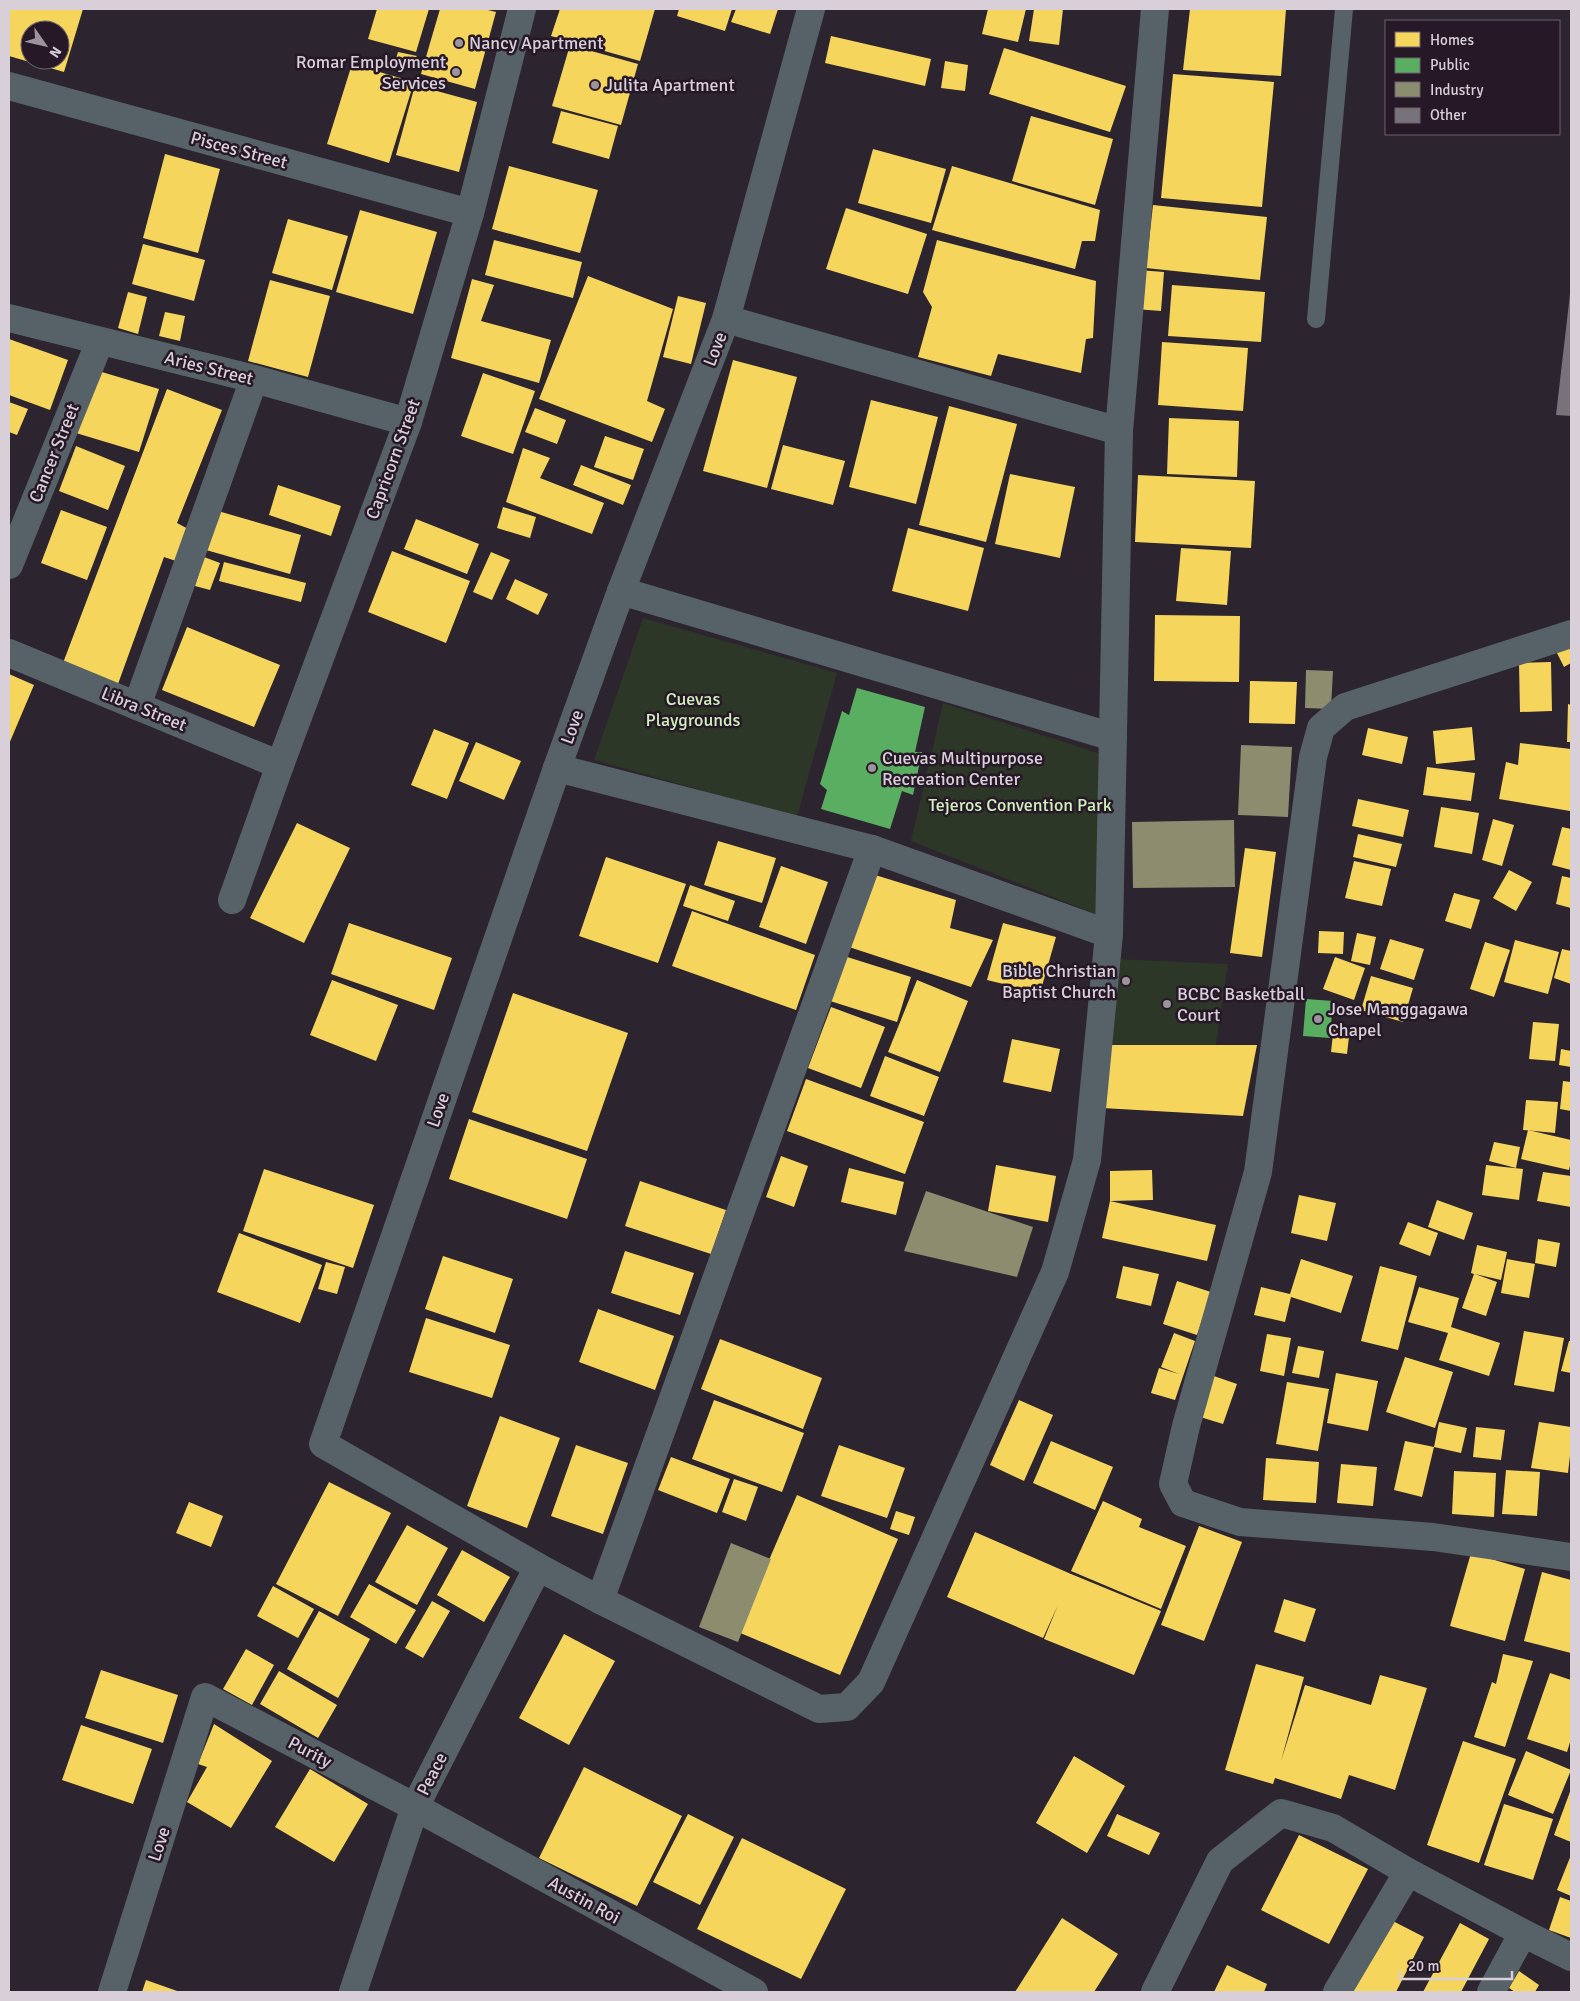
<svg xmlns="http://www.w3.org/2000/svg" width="1580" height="2001" viewBox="0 0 1580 2001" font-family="Signika,sans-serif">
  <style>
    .green { fill: #2d3727 }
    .homes { fill: #f6d55c; fill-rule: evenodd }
    .public { fill: #5aae61 }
    .industry { fill: #8c8c6e }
    .building { fill: #78727a }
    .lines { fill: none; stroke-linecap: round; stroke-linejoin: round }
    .lane { stroke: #576268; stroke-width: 18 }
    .street { stroke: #576268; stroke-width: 28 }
    .poi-dot { fill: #9c939d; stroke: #261827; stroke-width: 2 }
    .labels { text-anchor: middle; stroke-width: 5; stroke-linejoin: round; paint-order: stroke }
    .poi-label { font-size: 18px; fill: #d8cfd9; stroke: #261827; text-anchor: start }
    .street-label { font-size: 18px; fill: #d8cfd9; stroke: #261827 }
    .park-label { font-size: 18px; fill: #cef0bb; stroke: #261827 }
  </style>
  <rect width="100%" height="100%" fill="#2c242e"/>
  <g class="green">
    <path d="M643 618 837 673 797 817 594 760Z"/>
    <path d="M943 703 1098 753V915L911 841Z"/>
    <path d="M1116 959 1228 964 1216 1045H1108Z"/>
  </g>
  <g class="homes">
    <path d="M9 9H83L64 72 9 56ZM30 30H60V60H30Z"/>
    <path d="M377 9H429L416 52 368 39Z"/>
    <path d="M440 9H484L496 12 475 89 421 74Z"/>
    <path d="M560 9H655L640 61 551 36Z"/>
    <path d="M679 9H732L725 31 677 16Z"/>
    <path d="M736 9H778L770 34 731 22Z"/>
    <path d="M988 9H1026L1018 42 982 34Z"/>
    <path d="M1034 9H1063L1059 45 1029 41Z"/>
    <path d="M1190 9H1286L1281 76 1183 70Z"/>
    <path d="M831 36 931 59 925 86 825 63Z"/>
    <path d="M570 45 638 64 621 125 552 106Z"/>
    <path d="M1004 48 1126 86 1110 132 989 94Z"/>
    <path d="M398 52 417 56 413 70 394 66Z"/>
    <path d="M945 61 968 65 965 91 941 88Z"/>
    <path d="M352 64 414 82 389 163 327 144Z"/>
    <path d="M1173 74 1274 82 1262 207 1161 198Z"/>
    <path d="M415 85 477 102 459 172 396 155Z"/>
    <path d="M561 111 618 126 609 159 552 143Z"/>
    <path d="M1031 116 1113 139 1095 205 1012 181Z"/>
    <path d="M873 149 946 169 931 223 858 203Z"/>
    <path d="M165 154 220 169 198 253 143 238Z"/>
    <path d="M509 166 598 190 580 253 492 229Z"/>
    <path d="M952 166 1100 210 1095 241H1082L1075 269 932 230Z"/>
    <path d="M1153 205 1267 217 1260 280 1146 268Z"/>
    <path d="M846 208 927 234 908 294 826 269Z"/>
    <path d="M360 210 437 232 413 314 336 292Z"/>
    <path d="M288 219 348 236 332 290 272 273Z"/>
    <path d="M494 240 582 262 573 298 485 275Z"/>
    <path d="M937 240 1096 281 1093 338 1086 339 1081 373 998 354 991 376 918 357 932 307 923 292Z"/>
    <path d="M143 244 205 260 194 301 132 284Z"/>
    <path d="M1138 270 1164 272 1161 311 1135 309Z"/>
    <path d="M588 276 673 309 647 401 665 409 652 442 539 399Z"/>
    <path d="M472 279 494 285 481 321 551 340 539 383 451 358Z"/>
    <path d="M270 280 330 296 308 377 248 361Z"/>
    <path d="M1172 285 1265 292 1261 342 1168 336Z"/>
    <path d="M128 292 147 297 138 334 118 328Z"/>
    <path d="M678 296 706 303 691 364 663 357Z"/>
    <path d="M165 312 185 316 180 341 159 336Z"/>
    <path d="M9 339 68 360 50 410 9 395Z"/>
    <path d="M1162 342 1248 348 1243 411 1158 405Z"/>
    <path d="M733 360 797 377 767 488 703 471Z"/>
    <path d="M95 370 159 389 139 452 76 433Z"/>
    <path d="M483 373 535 391 513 454 461 436Z"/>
    <path d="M167 389 222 410 177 523 192 531 182 563 164 557 118 684 63 663Z"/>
    <path d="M871 400 938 417 916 504 849 487Z"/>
    <path d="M9 402 28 409 17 435 9 432Z"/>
    <path d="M949 406 1017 424 986 542 919 525Z"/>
    <path d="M535 408 566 420 557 444 525 432Z"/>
    <path d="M1169 418 1239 421 1237 477 1167 474Z"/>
    <path d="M605 436 644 449 633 480 594 467Z"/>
    <path d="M783 445 845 461 833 505 771 489Z"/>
    <path d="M76 446 125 466 108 510 59 491Z"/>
    <path d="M523 448 550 458 540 478 604 503 592 534 506 502Z"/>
    <path d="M581 465 631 485 623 505 573 485Z"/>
    <path d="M1010 474 1075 487 1060 558 995 544Z"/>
    <path d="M1138 475 1255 481 1251 548 1135 542Z"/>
    <path d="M278 485 341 506 331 536 269 515Z"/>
    <path d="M503 507 536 517 530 538 497 528Z"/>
    <path d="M61 510 107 527 87 580 41 563Z"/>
    <path d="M218 511 301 535 290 574 206 550Z"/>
    <path d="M416 519 479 544 467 574 404 549Z"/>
    <path d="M908 528 984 548 968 611 892 591Z"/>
    <path d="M1181 548 1231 551 1227 605 1176 601Z"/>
    <path d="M392 551 470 581 446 643 368 612Z"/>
    <path d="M491 552 510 560 492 600 473 592Z"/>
    <path d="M204 557 220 563 210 590 195 586Z"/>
    <path d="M224 562 306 583 301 602 219 581Z"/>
    <path d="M515 579 548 594 538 615 506 599Z"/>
    <path d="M1155 615 1240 616 1239 682 1154 681Z"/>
    <path d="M187 627 280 665 254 727 162 690Z"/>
    <path d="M1571 636V663L1564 667 1553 645Z"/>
    <path d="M1551 662 1552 711 1520 712 1519 663Z"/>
    <path d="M9 674 34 685 9 744Z"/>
    <path d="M1250 681 1297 682 1295 724 1249 723Z"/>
    <path d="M1568 704 1571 705V742H1567Z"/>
    <path d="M1472 727 1475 760 1436 764 1433 731Z"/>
    <path d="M1368 728 1408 737 1402 764 1362 755Z"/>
    <path d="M434 729 469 743 447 799 411 785Z"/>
    <path d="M476 742 521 761 504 800 459 781Z"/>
    <path d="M1520 743 1571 749 1570 811 1499 799 1506 762 1518 765Z"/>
    <path d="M1427 767 1475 773 1471 801 1423 795Z"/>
    <path d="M1358 799 1409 810 1403 837 1352 826Z"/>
    <path d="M1441 807 1479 813 1472 854 1434 847Z"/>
    <path d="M1493 819 1514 825 1502 866 1482 860Z"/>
    <path d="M297 823 350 848 304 943 250 918Z"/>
    <path d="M1562 827 1571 829V870L1552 865Z"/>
    <path d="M1358 834 1402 844 1396 867 1353 857Z"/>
    <path d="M718 841 776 858 762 903 704 885Z"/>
    <path d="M1245 848 1276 852 1262 957 1230 953Z"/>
    <path d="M606 857 686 884 658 963 579 936Z"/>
    <path d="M1354 861 1391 869 1382 906 1345 898Z"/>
    <path d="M781 866 828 882 806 944 759 927Z"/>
    <path d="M1509 870 1532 882 1516 911 1493 898Z"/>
    <path d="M872 874 956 900 950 928 993 940 971 987 849 947Z"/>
    <path d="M1562 876 1571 878V908L1556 904Z"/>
    <path d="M690 885 735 901 728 921 683 906Z"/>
    <path d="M1454 893 1480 900 1471 929 1445 921Z"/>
    <path d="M692 911 815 955 796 1010 672 966Z"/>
    <path d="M349 923 452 958 434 1010 331 974Z"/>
    <path d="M1003 923 1056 937 1040 993 987 980Z"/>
    <path d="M1319 931 1344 932 1343 954 1318 953Z"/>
    <path d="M1357 933 1376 937 1370 965 1351 961Z"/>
    <path d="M1390 939 1424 949 1414 980 1380 969Z"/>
    <path d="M1515 940 1559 952 1548 994 1504 982Z"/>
    <path d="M1485 942 1510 950 1494 997 1470 989Z"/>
    <path d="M1562 949 1571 951V984L1554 978Z"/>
    <path d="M844 956 911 977 897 1022 830 1001Z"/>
    <path d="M1335 957 1365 968 1354 1000 1323 989Z"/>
    <path d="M1371 976 1413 988 1403 1022 1361 1010Z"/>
    <path d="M332 980 398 1005 376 1061 310 1035Z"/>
    <path d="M917 980 968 1001 940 1072 888 1052Z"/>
    <path d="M513 993 628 1033 587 1151 472 1112Z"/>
    <path d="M831 1007 885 1027 861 1088 808 1068Z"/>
    <path d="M1533 1022 1559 1024 1555 1061 1529 1059Z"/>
    <path d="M1334 1025 1350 1028 1347 1054 1331 1052Z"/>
    <path d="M1012 1039 1060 1049 1051 1092 1003 1082Z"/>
    <path d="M1108 1045H1257L1243 1116 1102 1108Z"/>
    <path d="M1561 1049 1571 1051V1067L1559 1065Z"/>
    <path d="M885 1056 939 1077 924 1116 870 1096Z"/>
    <path d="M806 1079 924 1122 905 1174 787 1131Z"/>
    <path d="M1563 1081 1571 1082V1111L1560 1109Z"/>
    <path d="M1526 1100 1558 1102 1555 1133 1523 1130Z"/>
    <path d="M469 1119 587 1159 567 1219 449 1179Z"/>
    <path d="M1528 1130 1571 1140V1162L1569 1170 1521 1159Z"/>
    <path d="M1494 1142 1520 1147 1516 1168 1489 1161Z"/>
    <path d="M781 1156 808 1166 794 1207 766 1197Z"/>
    <path d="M996 1165 1056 1176 1048 1222 988 1211Z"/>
    <path d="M1486 1165 1523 1169 1519 1200 1482 1195Z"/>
    <path d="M849 1168 904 1182 896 1215 841 1202Z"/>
    <path d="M264 1169 374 1205 353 1268 243 1231Z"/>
    <path d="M1152 1170 1153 1200 1110 1201 1216 1225 1207 1261 1102 1238 1110 1201V1171Z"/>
    <path d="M1543 1172 1571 1176V1207L1537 1201Z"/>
    <path d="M640 1181 726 1210 711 1254 625 1226Z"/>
    <path d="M1299 1195 1336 1203 1327 1241 1291 1233Z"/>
    <path d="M1437 1200 1473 1213 1464 1240 1428 1227Z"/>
    <path d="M1408 1222 1438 1233 1430 1256 1399 1244Z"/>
    <path d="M239 1233 322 1265 300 1323 217 1292Z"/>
    <path d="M1538 1239 1560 1243 1556 1267 1535 1263Z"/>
    <path d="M1477 1245 1507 1252 1501 1280 1475 1274 1497 1282 1486 1316 1462 1308 1474 1274 1471 1273Z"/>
    <path d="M625 1251 694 1273 680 1315 611 1293Z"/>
    <path d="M443 1256 513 1279 495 1333 425 1309Z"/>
    <path d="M1301 1259 1353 1276 1341 1313 1291 1297 1285 1322 1254 1315 1261 1287 1290 1294Z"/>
    <path d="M1507 1259 1535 1264 1529 1298 1501 1293Z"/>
    <path d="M326 1262 345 1267 337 1294 318 1289Z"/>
    <path d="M1123 1266 1159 1274 1151 1306 1116 1298Z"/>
    <path d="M1380 1266 1417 1276 1398 1350 1361 1341Z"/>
    <path d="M1177 1281 1211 1292 1197 1335 1163 1324Z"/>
    <path d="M1419 1287 1459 1298 1451 1327 1500 1343 1489 1376 1439 1360 1448 1333 1408 1322Z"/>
    <path d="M598 1309 674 1336 655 1390 579 1362Z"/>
    <path d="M426 1318 510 1345 492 1398 409 1372Z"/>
    <path d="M1524 1331 1564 1338 1554 1392 1514 1385Z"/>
    <path d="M1174 1333 1195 1341 1175 1400 1151 1393 1159 1368 1179 1374 1161 1367Z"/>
    <path d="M1267 1334 1291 1338 1284 1376 1260 1371Z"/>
    <path d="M720 1339 822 1378 803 1429 701 1389Z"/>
    <path d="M1569 1341H1571V1373L1561 1371Z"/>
    <path d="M1298 1346 1324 1351 1319 1378 1292 1373Z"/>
    <path d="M1405 1357 1453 1372 1435 1428 1386 1412Z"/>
    <path d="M1336 1373 1378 1381 1368 1431 1327 1423Z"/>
    <path d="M1211 1375 1237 1384 1223 1424 1197 1416Z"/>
    <path d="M1287 1382 1329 1389 1318 1451 1276 1444Z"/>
    <path d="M714 1400 804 1433 782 1492 692 1459Z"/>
    <path d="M1019 1400 1053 1415 1024 1481 990 1465Z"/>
    <path d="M500 1416 560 1438 527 1528 467 1506Z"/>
    <path d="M1439 1422 1467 1428 1461 1453 1434 1447Z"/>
    <path d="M1539 1422 1571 1427V1447L1568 1473 1531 1468Z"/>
    <path d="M1476 1427 1505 1430 1501 1460 1473 1457Z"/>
    <path d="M1051 1441 1113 1467 1095 1510 1033 1483Z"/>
    <path d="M1405 1441 1434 1447 1422 1497 1394 1490Z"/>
    <path d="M576 1445 628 1463 603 1534 551 1516Z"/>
    <path d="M839 1445 905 1468 887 1518 821 1496Z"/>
    <path d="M671 1457 730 1479 717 1513 658 1490Z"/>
    <path d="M1266 1458 1319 1462 1316 1503 1263 1500Z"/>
    <path d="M1341 1464 1377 1467 1373 1506 1337 1503Z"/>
    <path d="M1506 1470 1540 1472 1537 1516 1502 1514Z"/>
    <path d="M1454 1471 1496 1473 1494 1517 1452 1514Z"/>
    <path d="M734 1479 758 1487 746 1521 722 1512Z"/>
    <path d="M329 1482 391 1513 338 1616 276 1584Z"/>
    <path d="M797 1495 898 1539 840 1675 738 1632Z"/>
    <path d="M1103 1501 1142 1519 1139 1527 1186 1546 1161 1609 1071 1571Z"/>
    <path d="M189 1502 223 1516 211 1547 176 1533Z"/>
    <path d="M896 1511 915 1517 909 1535 890 1529Z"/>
    <path d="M407 1525 448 1548 417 1605 375 1582Z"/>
    <path d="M1199 1526 1242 1542 1204 1641 1161 1625Z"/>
    <path d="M975 1532 1071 1574 1161 1611 1134 1675 1044 1639 1058 1605 1043 1638 947 1597Z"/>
    <path d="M462 1550 510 1577 484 1622 437 1595Z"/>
    <path d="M1471 1553 1525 1569 1505 1641 1450 1626Z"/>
    <path d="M1542 1572 1571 1580V1653L1524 1641Z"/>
    <path d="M369 1584 416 1610 396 1644 350 1617Z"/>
    <path d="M273 1586 314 1609 298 1638 257 1616Z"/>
    <path d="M1284 1599 1316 1609 1305 1642 1274 1632Z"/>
    <path d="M432 1601 450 1611 423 1658 405 1648Z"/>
    <path d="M319 1611 370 1639 338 1698 287 1669Z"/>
    <path d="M564 1634 615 1661 569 1745 519 1718Z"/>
    <path d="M246 1649 274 1665 252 1705 223 1689Z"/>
    <path d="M1503 1654 1533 1661 1505 1747 1474 1737 1492 1682 1496 1684Z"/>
    <path d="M1256 1664 1304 1677 1281 1761 1305 1685 1371 1705 1380 1675 1427 1688 1395 1790 1349 1775 1341 1799 1275 1778 1273 1784 1225 1770Z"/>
    <path d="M101 1670 178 1695 163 1743 85 1718Z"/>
    <path d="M279 1671 337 1705 318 1738 260 1704Z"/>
    <path d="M1550 1673 1571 1680V1739L1567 1752 1527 1739Z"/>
    <path d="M214 1724 272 1761 231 1828 187 1802 207 1767 198 1764Z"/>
    <path d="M81 1725 152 1749 133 1804 62 1780Z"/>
    <path d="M1463 1741 1516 1759 1479 1863 1427 1845Z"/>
    <path d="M1526 1751 1571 1770 1553 1814 1508 1795Z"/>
    <path d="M1074 1756 1125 1786 1087 1853 1036 1823Z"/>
    <path d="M584 1767 682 1816 637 1906 539 1858Z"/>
    <path d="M310 1769 368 1804 334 1862 275 1827Z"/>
    <path d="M1571 1789V1842L1554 1835Z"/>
    <path d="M1504 1804 1553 1819 1533 1880 1484 1865Z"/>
    <path d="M688 1814 734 1837 700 1905 653 1882Z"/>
    <path d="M1117 1814 1160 1833 1149 1855 1107 1836Z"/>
    <path d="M1299 1835 1368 1869 1329 1944 1261 1910Z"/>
    <path d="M742 1838 846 1889 801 1979 697 1929Z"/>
    <path d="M1571 1855V1896L1557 1890Z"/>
    <path d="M1560 1897 1571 1901V1938L1549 1930Z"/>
    <path d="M1062 1918 1118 1954 1094 1992H1015Z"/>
    <path d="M1387 1918 1424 1937 1396 1992H1350Z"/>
    <path d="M1460 1923 1489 1939 1461 1992H1423Z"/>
    <path d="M1227 1965 1267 1984 1264 1992H1214Z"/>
    <path d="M1519 1971 1539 1985 1535 1992H1515L1509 1988Z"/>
    <path d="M146 1980 180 1992H142Z"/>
  </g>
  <g class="public">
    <path d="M857 688 925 707 915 752H922L913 795 902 791 890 829 821 809 827 790 820 784 842 711 849 715Z"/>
    <path d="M1306 999 1333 1001 1330 1038 1303 1036Z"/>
  </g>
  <g class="industry">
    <path d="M1306 670 1333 671 1331 709 1305 708Z"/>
    <path d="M1241 745 1292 747 1288 817 1238 815Z"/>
    <path d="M1234 820 1235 887 1133 888 1132 822Z"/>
    <path d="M926 1191 1033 1227 1017 1277 904 1251Z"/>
    <path d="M731 1543 771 1559 738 1642 699 1627Z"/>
  </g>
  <path class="building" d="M1570 294H1571V416L1556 415Z"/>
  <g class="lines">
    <path class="lane" d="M1316 319 1344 9"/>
    <g class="street">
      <path d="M811 9 726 319 621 591 557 768 323 1444 538 1567 600 1600 819 1709 847 1707 871 1682 1055 1272 1087 1160 1109 934 1119 431 1155 9"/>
      <path d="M9 86 470 213"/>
      <path d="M9 318 254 379 408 422"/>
      <path d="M726 319 1119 431"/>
      <path d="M9 565 100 341"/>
      <path d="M621 591 1113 737"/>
      <path d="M1571 634 1345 707 1321 728 1313 757 1258 1172 1186 1426 1173 1484 1183 1503 1240 1522 1433 1537 1571 1557"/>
      <path d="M9 653 280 765"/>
      <path d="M137 706 254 379"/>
      <path d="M557 768 872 849 1109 934"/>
      <path d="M232 900 280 765 408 422 470 213 522 9"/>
      <path d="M600 1600 872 849"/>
      <path d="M112 1992 205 1697 415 1807 754 1992"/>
      <path d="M353 1992 415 1807 538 1567"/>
      <path d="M1155 1992 1220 1861 1281 1813 1333 1828 1408 1872 1523 1933 1571 1957"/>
      <path d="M1337 1992 1408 1872"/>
      <path d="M1491 1992 1523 1933"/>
    </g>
  </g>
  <g class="poi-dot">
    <circle cx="459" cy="43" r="5"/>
    <circle cx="456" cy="72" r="5"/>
    <circle cx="595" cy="85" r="5"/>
    <circle cx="872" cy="768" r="5"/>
    <circle cx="1126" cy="981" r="5"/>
    <circle cx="1167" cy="1004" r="5"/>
    <circle cx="1318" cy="1019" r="5"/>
  </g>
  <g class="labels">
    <g class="poi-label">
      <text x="469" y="49">Nancy Apartment</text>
      <text x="446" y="68" text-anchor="end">Romar Employment<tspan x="446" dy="21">Services</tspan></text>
      <text x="605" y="91">Julita Apartment</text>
      <text x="882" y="764">Cuevas Multipurpose<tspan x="882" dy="21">Recreation Center</tspan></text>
      <text x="1116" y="977" text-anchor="end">Bible Christian<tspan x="1116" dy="21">Baptist Church</tspan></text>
      <text x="1177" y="1000">BCBC Basketball<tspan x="1177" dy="21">Court</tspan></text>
      <text x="1328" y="1015">Jose Manggagawa<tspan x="1328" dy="21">Chapel</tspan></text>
    </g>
    <g class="street-label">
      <text transform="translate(239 150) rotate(15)" y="6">Pisces Street</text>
      <text transform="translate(715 349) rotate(-69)" y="6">Love</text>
      <text transform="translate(209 368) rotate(14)" y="6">Aries Street</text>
      <text transform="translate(54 453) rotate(-68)" y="6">Cancer Street</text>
      <text transform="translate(393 459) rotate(-70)" y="6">Capricorn Street</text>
      <text transform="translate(144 709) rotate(22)" y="6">Libra Street</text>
      <text transform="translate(572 727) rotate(-70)" y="6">Love</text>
      <text transform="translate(438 1110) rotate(-71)" y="6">Love</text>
      <text transform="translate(310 1752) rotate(28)" y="6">Purity</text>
      <text transform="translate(432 1774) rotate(-63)" y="6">Peace</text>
      <text transform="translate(159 1844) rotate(-72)" y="6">Love</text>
      <text transform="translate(584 1900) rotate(29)" y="6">Austin Roi</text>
    </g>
    <g class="park-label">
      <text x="693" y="705">Cuevas<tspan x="693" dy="21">Playgrounds</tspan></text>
      <text x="1020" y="811">Tejeros Convention Park</text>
    </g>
  </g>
  <rect width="1580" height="2001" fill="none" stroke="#d8cfd9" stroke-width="20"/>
  <rect x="1385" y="20" width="175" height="115" fill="#261827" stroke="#6d616e"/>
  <rect x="1395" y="32" width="25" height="15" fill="#f6d55c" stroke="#6d616e"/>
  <text x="1430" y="45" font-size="15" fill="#d8cfd9">Homes</text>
  <rect x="1395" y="58" width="25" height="15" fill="#5aae61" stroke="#6d616e"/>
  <text x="1430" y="70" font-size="15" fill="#d8cfd9">Public</text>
  <rect x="1395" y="82" width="25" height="15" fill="#8c8c6e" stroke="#6d616e"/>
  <text x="1430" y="95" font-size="15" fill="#d8cfd9">Industry</text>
  <rect x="1395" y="108" width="25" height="15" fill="#78727a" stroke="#6d616e"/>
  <text x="1430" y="120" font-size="15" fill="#d8cfd9">Other</text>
  <g transform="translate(45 45) rotate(124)"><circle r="24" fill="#261827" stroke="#6d616e"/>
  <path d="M0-4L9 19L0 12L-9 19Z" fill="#9c939d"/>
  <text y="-8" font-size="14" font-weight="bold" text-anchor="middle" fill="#d8cfd9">N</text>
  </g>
  <path d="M1400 1971v8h112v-8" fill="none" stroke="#d8cfd9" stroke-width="2.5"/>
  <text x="1408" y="1971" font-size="15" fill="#d8cfd9" stroke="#261827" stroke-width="4" paint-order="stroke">20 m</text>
</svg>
